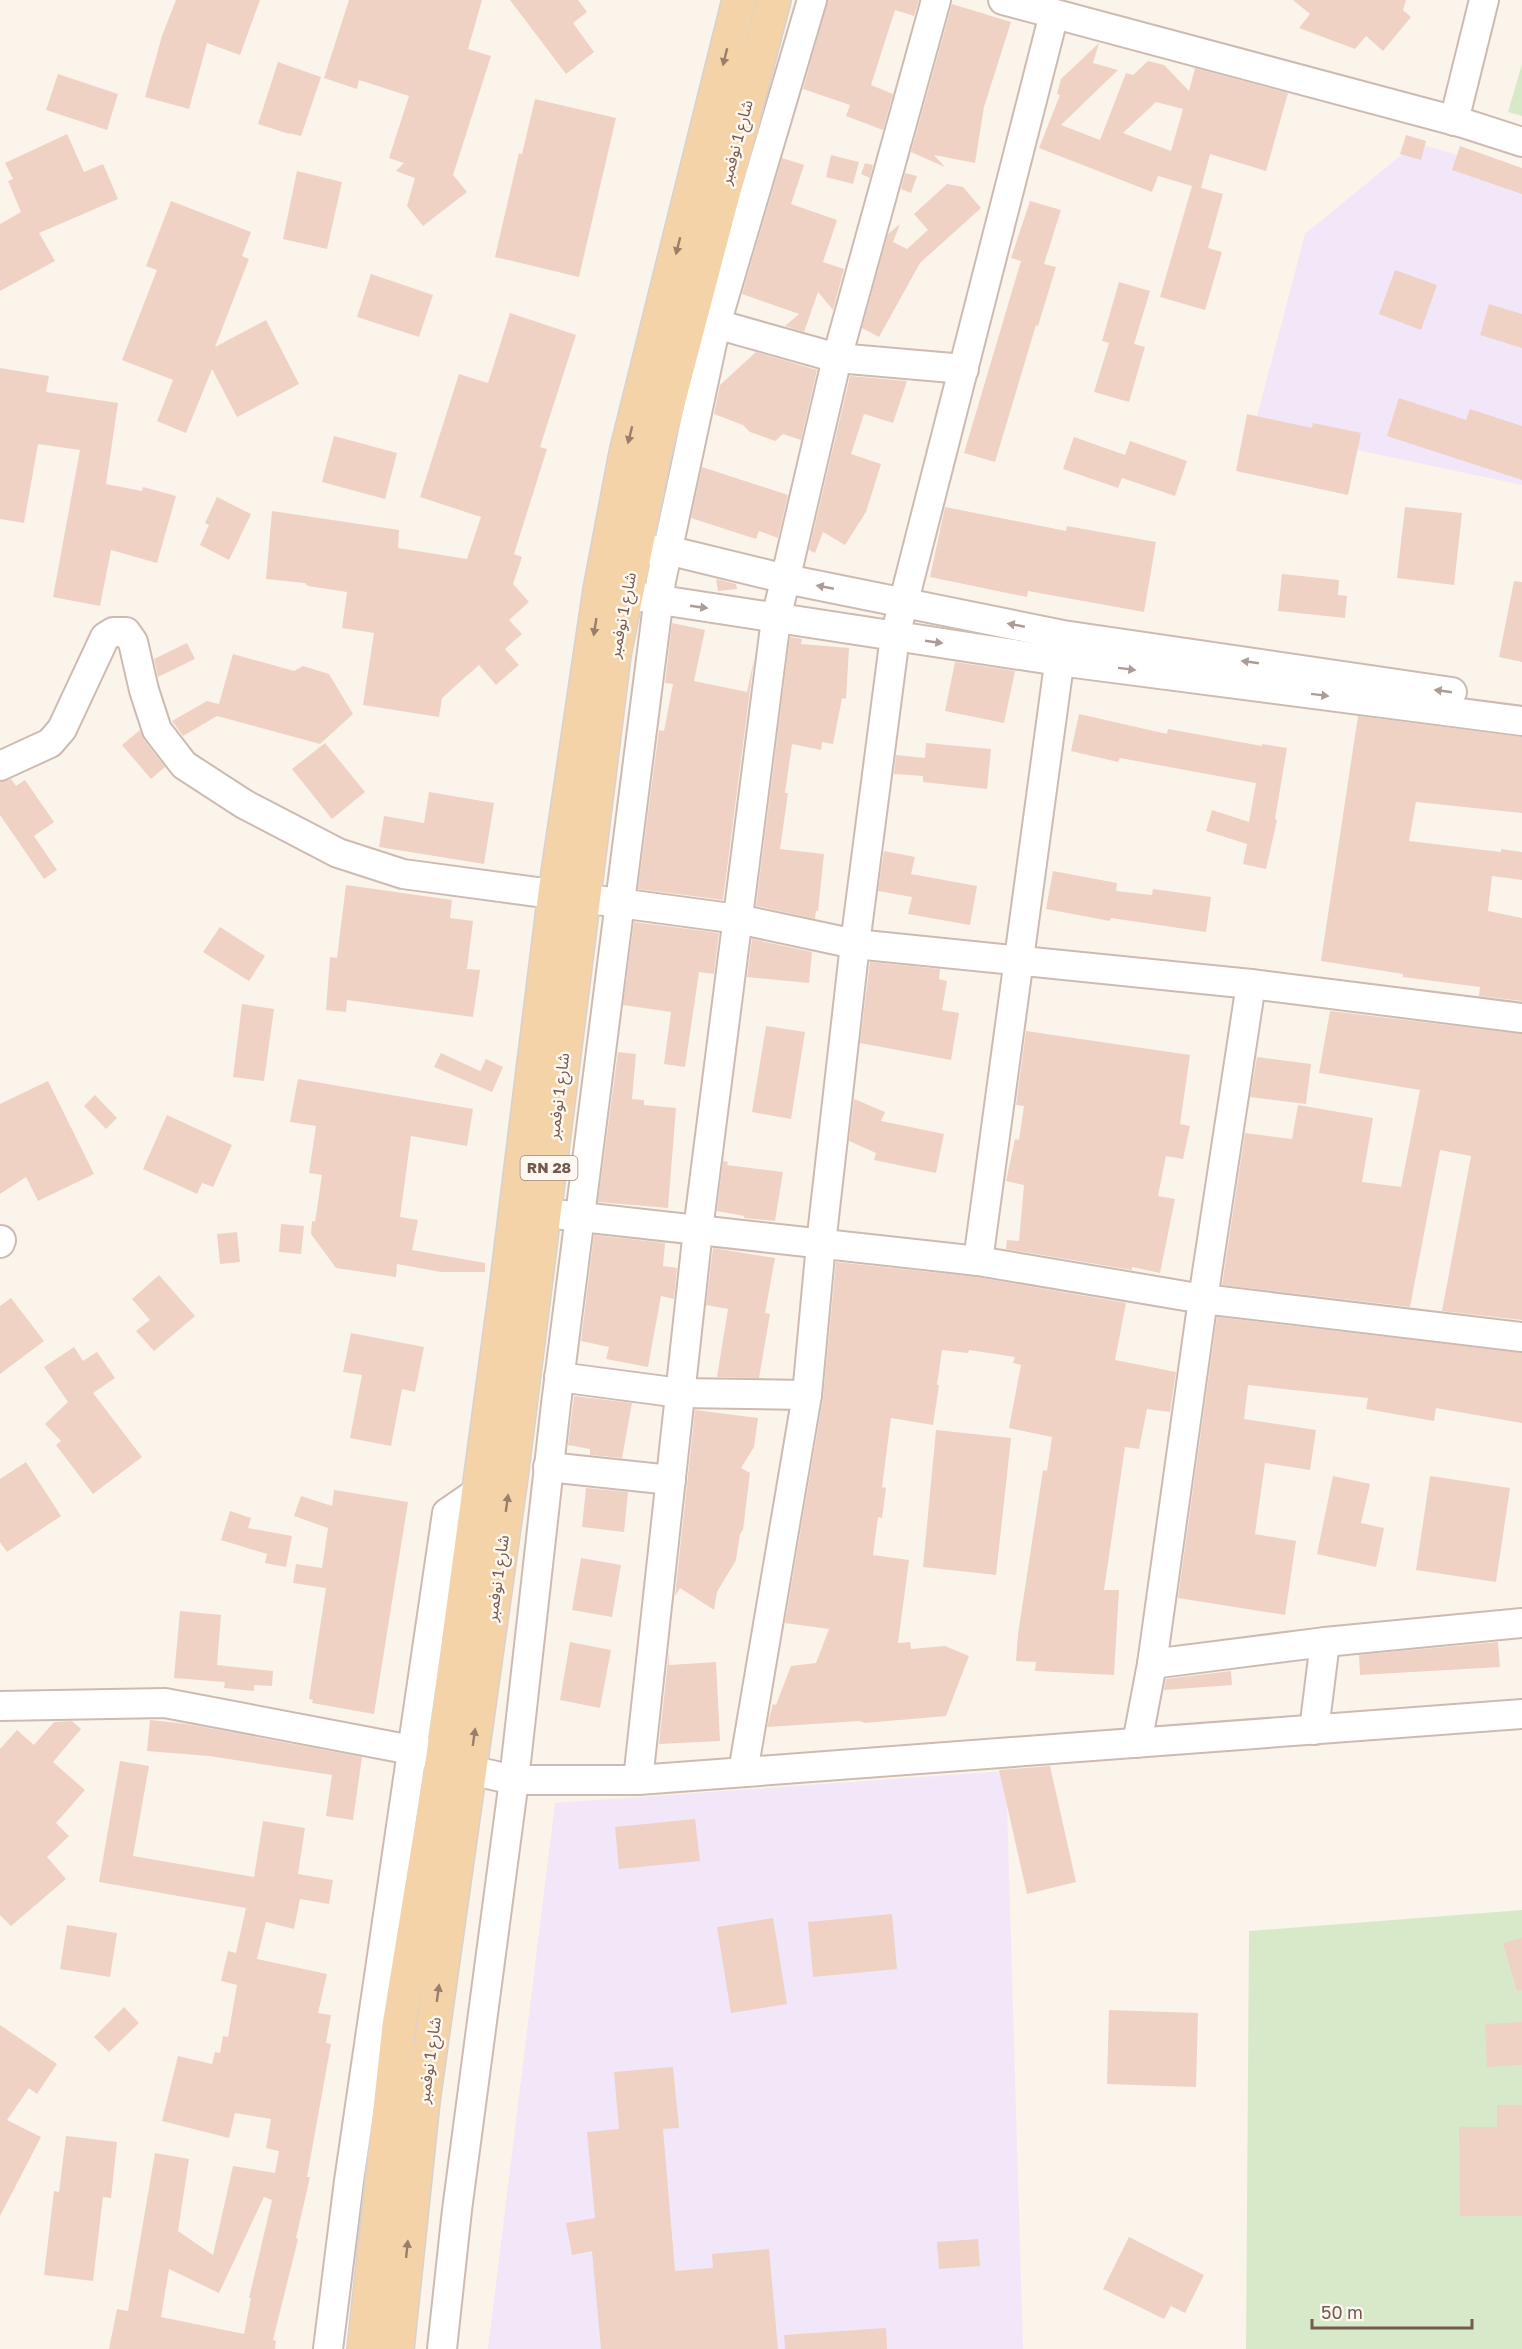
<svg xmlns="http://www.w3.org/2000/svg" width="1522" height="2349" viewBox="0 0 1522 2349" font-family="'Golos Text','Noto Sans Arabic',sans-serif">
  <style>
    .education { fill: #f1e7f8 }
    .green { fill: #d8e9c9 }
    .building { fill: #efd2c4; fill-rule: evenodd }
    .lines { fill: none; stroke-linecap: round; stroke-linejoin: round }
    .minor-casing { stroke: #cdbbb1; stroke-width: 32 }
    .major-casing { stroke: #d8d1ce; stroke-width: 36 }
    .minor { stroke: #fff; stroke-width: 28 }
    .major { stroke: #f5d3a8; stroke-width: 33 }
    .oneway { fill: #9b7e6a }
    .oneway2 { fill: #ac9c95 }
    .labels { text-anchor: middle; stroke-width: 5; stroke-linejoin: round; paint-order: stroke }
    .shield { fill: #fef8f1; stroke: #9e8980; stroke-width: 1.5 }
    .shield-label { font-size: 15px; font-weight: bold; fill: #755a4f }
    .street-label { font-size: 16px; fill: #755a4f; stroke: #fef8f1 }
  </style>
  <rect width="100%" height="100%" fill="#fbf4eb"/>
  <g class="education">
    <path d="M1416 143 1522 173V485L1254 428 1305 234Z"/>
    <path d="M1006 1771 1023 2349H488L555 1803Z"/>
  </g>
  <g class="green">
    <path d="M1522 64V116L1508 112Z"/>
    <path d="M1522 1910V2349H1246L1249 1931Z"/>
  </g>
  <g class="building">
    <path d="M176 0H260L240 55 207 43 189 109 145 97 162 36Z"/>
    <path d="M349 0H482L468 49 491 56 453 175 467 192 423 226 407 206 415 178 396 171 404 163 389 158 409 96 359 80 357 89 324 78Z"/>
    <path d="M510 0H578L587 12 573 23 594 52 566 74Z"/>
    <path d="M828 0H919L914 16 895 10 871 85 893 94 883 130 846 116 850 105 803 89Z"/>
    <path d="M1293 0H1406L1403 10 1411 17 1383 51 1366 36 1355 49 1299 28 1310 14Z"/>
    <path d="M952 4 1011 22 984 107 975 163 934 155 945 167 911 152Z"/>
    <path d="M1099 43 1093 63 1118 70 1061 125 1100 140 1126 73 1133 75 1148 61 1164 65 1189 91 1195 68 1288 93 1266 171 1210 154 1201 188 1223 194 1208 248 1222 252 1205 310 1160 297 1192 186 1158 176 1152 192 1039 148 1060 95 1057 94 1061 79ZM1156 102 1183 109 1171 151 1123 133Z"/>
    <path d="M278 62 321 77 301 136 289 133V134L258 124Z"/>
    <path d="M58 74 118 94 107 130 46 110Z"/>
    <path d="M535 99 616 118 579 277 495 257 519 153 522 154Z"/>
    <path d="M67 134 84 172 103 164 118 199 39 233 55 261 0 291V224L21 212 8 181 13 179 5 163Z"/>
    <path d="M1406 135 1426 141 1421 160 1400 154Z"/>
    <path d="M1460 146 1522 168V194L1452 170Z"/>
    <path d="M831 155 859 162 853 184 826 177Z"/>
    <path d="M782 158 804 165 791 204 837 220 823 262 844 269 833 310 818 292 804 332 785 326 799 314 742 294Z"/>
    <path d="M865 163 873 165 870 178 861 174Z"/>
    <path d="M297 171 342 182 327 249 283 239Z"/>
    <path d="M905 173 917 176 911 193 901 189Z"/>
    <path d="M947 184 963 187 981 208 920 263 879 337 862 328 888 234 900 224 893 242 907 249 928 230 914 214Z"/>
    <path d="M171 201 251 232 242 256 249 259 215 347 266 320 299 384 237 417 212 369 186 433 157 421 173 380 122 360 157 270 146 266Z"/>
    <path d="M1030 201 1061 210 1044 264 1056 267 1038 326 1036 325 995 462 964 453 1021 261 1011 258Z"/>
    <path d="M1395 270 1437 285 1421 330 1379 314Z"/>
    <path d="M371 274 433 295 419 337 357 317Z"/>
    <path d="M1119 282 1150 291 1134 344 1145 347 1129 402 1094 392 1109 343 1102 341Z"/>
    <path d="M1489 304 1522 314V348L1480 335Z"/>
    <path d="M510 313 576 335 540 447 547 449 514 554 522 557 513 584 529 602 509 620 522 634 505 649 519 665 496 685 479 665 442 698 439 717 363 705 374 633 342 628 347 592 308 586 305 583 266 579 272 511 399 530 398 548 467 559 481 517 420 497 459 374 488 383Z"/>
    <path d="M756 352 817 370 801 440 783 434 775 441 750 432 743 425 714 414 720 385Z"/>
    <path d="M0 368 49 376 46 392 118 403 106 484 142 491 143 487 176 496 157 563 111 550 100 606 53 597 80 450 38 444 24 523 0 519Z"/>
    <path d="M850 376 907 381 893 423 864 414 851 454 881 464 866 512 845 545 823 532 815 553 809 550Z"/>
    <path d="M1399 398 1466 420 1470 409 1522 426V480L1387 436Z"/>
    <path d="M1247 414 1312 428 1313 423 1361 433 1348 495 1236 471Z"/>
    <path d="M334 436 397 453 385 499 322 482Z"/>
    <path d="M1074 437 1125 455 1130 441 1187 461 1175 496 1122 478 1118 488 1063 469Z"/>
    <path d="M702 467 788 495 778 538 759 531 756 539 691 518Z"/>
    <path d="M217 497 251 514 229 560 200 545 209 525 205 523Z"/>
    <path d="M945 507 1066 531 1067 526 1156 542 1144 612 1028 591 1027 597 930 577Z"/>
    <path d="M1405 507 1462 513 1454 585 1397 578Z"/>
    <path d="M1282 574 1339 580 1338 595 1347 596 1345 618 1278 611Z"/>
    <path d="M716 579 736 584 737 589 718 591Z"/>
    <path d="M1514 581 1522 582V662L1499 657Z"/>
    <path d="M672 623 705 630 694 681 747 692 754 659 723 900 638 889 659 730 664 731 673 684 665 683Z"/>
    <path d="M790 637 802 639 801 644 849 648 846 699 842 698 833 744 822 742 821 750 792 744 785 793H788L780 849 824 854 818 911H816L815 919 756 906Z"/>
    <path d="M187 643 195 659 158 677 154 659Z"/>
    <path d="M233 654 294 671 303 666 329 674 353 714 320 744 217 716 183 736 172 721 207 701 219 704Z"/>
    <path d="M955 662 1015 671 1004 723 945 711Z"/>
    <path d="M1079 714 1167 734 1168 729 1262 746V744L1287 748 1275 819 1277 820 1266 869 1243 864 1247 844 1206 831 1212 810 1249 822 1256 783 1120 758 1118 762 1071 751Z"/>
    <path d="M1358 716 1522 737V813L1416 802 1409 841 1501 852V849L1522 852V880L1492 876 1488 911 1522 918V1001L1479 996 1480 987 1403 977V974L1321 961Z"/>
    <path d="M140 730 144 740 165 767 151 779 122 745Z"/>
    <path d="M325 743 365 792 332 819 292 769Z"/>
    <path d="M926 743 991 749 987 789 923 782V776L894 774 896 755 925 758Z"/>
    <path d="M11 779 16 786 25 780 54 822 34 836 57 870 44 879 0 815V782Z"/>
    <path d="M429 792 494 803 484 864 379 847 384 816 424 823Z"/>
    <path d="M884 851 915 857 911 874 977 886 970 925 908 914 912 897 878 891Z"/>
    <path d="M1053 871 1117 883 1116 891 1152 895 1153 889 1211 897 1206 932 1111 918 1110 921 1046 909Z"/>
    <path d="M346 885 452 900 450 918 473 921 467 969 480 970 473 1017 347 1000 346 1012 326 1010 330 957 337 958Z"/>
    <path d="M634 922 719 933 714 974 699 972 685 1067 664 1064 671 1012 623 1005Z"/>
    <path d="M220 927 265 956 249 981 203 952Z"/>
    <path d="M752 939 812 952 809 983 747 977Z"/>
    <path d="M870 962 940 969 939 979 947 981 942 1010 959 1013 951 1060 860 1043Z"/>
    <path d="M242 1004 274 1009 264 1081 233 1077Z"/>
    <path d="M1330 1011 1522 1034V1320L1442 1311 1471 1156 1440 1150 1410 1307 1222 1285 1245 1133 1292 1139 1298 1105 1373 1118 1362 1182 1401 1187 1420 1090 1319 1073Z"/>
    <path d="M766 1026 805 1032 791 1119 752 1112Z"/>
    <path d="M1026 1031 1190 1055 1180 1124 1190 1126 1183 1159 1166 1156 1158 1196 1175 1199 1160 1273 1132 1267V1270L1006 1249 1007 1240 1019 1241 1024 1185 1006 1181 1015 1139 1019 1140 1024 1106 1016 1105Z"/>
    <path d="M618 1052 636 1054 632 1099 644 1100V1105L676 1108 668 1208 598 1202Z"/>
    <path d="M441 1053 480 1071 479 1074 486 1059 503 1067 492 1092 434 1067Z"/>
    <path d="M1257 1057 1311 1064 1306 1104 1250 1097Z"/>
    <path d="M298 1079 473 1109 467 1146 411 1136 400 1217 418 1220 412 1250 485 1263V1272H441L397 1264 396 1277 336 1268 311 1234 312 1221 315 1222 322 1175 309 1173 316 1126 290 1122Z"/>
    <path d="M48 1081 94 1174 38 1201 26 1177 0 1194V1104Z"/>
    <path d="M95 1095 117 1118 106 1129 84 1106Z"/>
    <path d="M854 1099 885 1112 881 1121 944 1134 936 1173 874 1160 876 1153 849 1141Z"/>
    <path d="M167 1115 232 1145 213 1187 202 1183 197 1194 143 1169Z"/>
    <path d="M723 1161 728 1162 727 1165 783 1172 775 1221 744 1218V1216L717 1211Z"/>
    <path d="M281 1224 304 1226 301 1254 279 1252Z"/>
    <path d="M237 1232 240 1262 220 1264 217 1234Z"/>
    <path d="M594 1235 665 1243 663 1266 677 1268 674 1299 661 1296 648 1367 606 1359 609 1347 581 1341Z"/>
    <path d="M713 1248 775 1258 765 1313 770 1314 759 1378 717 1377 728 1309 706 1305Z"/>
    <path d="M836 1262 976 1277 1126 1303 1115 1360 1176 1372 1170 1412 1147 1409 1139 1449 1125 1447 1104 1590H1119L1114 1675 1035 1671 1036 1662 1016 1661 1018 1634 1043 1470 1047 1471 1052 1437 1009 1428 1021 1365 1013 1363 1015 1357 969 1350 968 1353 942 1350 937 1385H939L933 1425 891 1418 882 1487 886 1488 882 1518 878 1517 873 1555 909 1560 898 1643 910 1642 911 1649 945 1646 969 1656 946 1716 865 1723 859 1721 767 1727 773 1704 776 1705 791 1666 816 1663 829 1629 785 1623 823 1398Z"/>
    <path d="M159 1275 195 1316 154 1351 136 1331 150 1320 132 1299Z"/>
    <path d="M11 1298 44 1341 0 1374V1306Z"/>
    <path d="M1217 1317 1522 1353V1423L1436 1408 1434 1421 1366 1409 1368 1398 1248 1385 1244 1419 1316 1430 1310 1470 1265 1463 1255 1534 1296 1541 1285 1615 1178 1598Z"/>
    <path d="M351 1333 424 1347 415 1392 402 1389 391 1446 350 1438 362 1375 343 1372Z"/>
    <path d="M74 1347 83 1361 97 1352 115 1378 93 1393 142 1457 93 1494 56 1445 61 1441 45 1424 68 1402 44 1367Z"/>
    <path d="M574 1396 632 1403 622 1458 590 1455V1449L568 1445Z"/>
    <path d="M695 1410 758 1418 754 1447 741 1468 750 1473 743 1530 740 1534 736 1560 717 1592 714 1610 680 1588 675 1596Z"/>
    <path d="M936 1430 1011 1438 996 1575 923 1567Z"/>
    <path d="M26 1462 61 1516 7 1552 0 1542V1479Z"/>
    <path d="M1333 1476 1370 1484 1361 1523 1384 1528 1376 1567 1317 1554Z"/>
    <path d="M1430 1476 1510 1488 1496 1582 1416 1570Z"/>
    <path d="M586 1488 628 1492 624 1532 582 1527Z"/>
    <path d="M334 1490 408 1502 374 1714 312 1703 313 1700 309 1699 326 1588 293 1583 296 1564 322 1568 328 1528 294 1516 301 1496 332 1506Z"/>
    <path d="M230 1511 251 1518 248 1528 292 1536 286 1567 265 1563 267 1554 221 1540Z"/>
    <path d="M581 1558 621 1565 612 1617 572 1610Z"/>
    <path d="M180 1611 221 1615 217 1665 273 1671 272 1686 254 1685V1691L224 1688 225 1682 174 1678Z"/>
    <path d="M570 1642 611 1650 600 1708 560 1700Z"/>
    <path d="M1498 1642 1500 1667 1360 1675 1359 1655Z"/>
    <path d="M669 1651V1665L716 1662 720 1741 659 1744Z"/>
    <path d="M1231 1671 1232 1685 1164 1690 1166 1679Z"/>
    <path d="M150 1720 187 1724 362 1757 353 1820 326 1816 332 1775 209 1756 147 1751Z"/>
    <path d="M72 1721 81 1729 53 1762 85 1790 56 1823 69 1836 47 1857 66 1879 11 1926 0 1915V1749L17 1730 34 1745 54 1722Z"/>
    <path d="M120 1761 149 1766 133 1856 254 1877 263 1821 305 1828 298 1874 333 1880 329 1904 300 1899 294 1929 266 1922 257 1959 327 1974 318 2013 331 2015 326 2043 331 2044 307 2177H310L296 2238 298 2239 273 2340 276 2341 275 2349H109L117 2309 128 2311 155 2153 189 2159 178 2231 213 2255 233 2166 275 2173 279 2151 266 2148 271 2119 235 2113 229 2138 162 2121 178 2056 212 2064 215 2052 220 2053 223 2036 228 2037 237 1985 221 1981 228 1951 236 1953 246 1908 99 1882ZM264 2197 272 2200 249 2298H251L244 2334 161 2317 169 2269 219 2293Z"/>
    <path d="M1050 1766 1076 1882 1027 1894 999 1770Z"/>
    <path d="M695 1819 700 1861 619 1869 615 1827Z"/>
    <path d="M892 1914 897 1969 813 1977 808 1922Z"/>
    <path d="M773 1918 787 2004 731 2013 717 1927Z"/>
    <path d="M67 1925 117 1933 110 1977 60 1969Z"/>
    <path d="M1522 1938V1990L1517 1991 1503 1943Z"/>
    <path d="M124 2007 139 2023 109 2052 94 2037Z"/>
    <path d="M1109 2010 1198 2013 1196 2087 1107 2084Z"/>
    <path d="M1522 2022V2065L1487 2067 1485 2024Z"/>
    <path d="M0 2025 57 2064 37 2094 29 2088 7 2120 41 2137 0 2216Z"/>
    <path d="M673 2067 679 2128 663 2129 675 2271 713 2268 712 2254 769 2249 778 2349H601L592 2251 572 2255 566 2223 595 2218 587 2132 619 2129 614 2072Z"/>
    <path d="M1497 2105H1522V2216H1460L1459 2127H1497Z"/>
    <path d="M66 2136 117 2142 111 2198 103 2197 93 2281 44 2275 54 2191 59 2192Z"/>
    <path d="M1129 2237 1204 2275 1185 2313 1171 2306 1164 2319 1103 2289Z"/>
    <path d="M978 2239 980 2266 939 2269 937 2242Z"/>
    <path d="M886 2328 887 2349H785L784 2335Z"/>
  </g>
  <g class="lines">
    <g class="minor-casing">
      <g id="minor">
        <path d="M1003 0 1463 123 1522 142"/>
        <path d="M1454 121 1484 0"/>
        <path d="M716 324 837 358 964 369"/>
        <path d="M650 550H667L786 579 1063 635 1452 692"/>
        <path d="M641 597 1059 661 1522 721"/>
        <path d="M0 766 50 743 62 729 105 637 113 632H126L133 642 144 690 157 730 184 765 244 804 338 853 403 874 738 919 855 944 1251 984 1522 1018"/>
        <path d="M563 1215 978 1261 1203 1299 1522 1337"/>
        <path d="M0 1243 1 1240"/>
        <path d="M978 1261 1062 642"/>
        <path d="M559 1377 680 1393 807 1395"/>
        <path d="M548 1467 671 1480"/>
        <path d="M1152 1664 1325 1642 1522 1623"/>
        <path d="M0 1706 165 1703 443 1756 470 1770 514 1780H638L1522 1714"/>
        <path d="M1314 1730 1325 1642"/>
        <path d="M1137 1743 1152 1664 1203 1299 1251 984"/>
        <path d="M743 1772 807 1395 821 1244 855 944 895 636 1054 14"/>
        <path d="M638 1780 698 1230 776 619 837 358 936 0"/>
        <path d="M328 2349 349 2181 447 1513 479 1491"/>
        <path d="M442 2349 457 2210 514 1780 556 1404 661 581 716 324 812 0"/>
      </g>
    </g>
    <g class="major-casing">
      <g id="major">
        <path d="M364 2349 399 2026 443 1756 506 1290 555 893 600 590 626 453 739 0"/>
        <path d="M397 2349 423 2101 511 1477 614 655 655 452 774 0"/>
      </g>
    </g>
    <use href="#minor" class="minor"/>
    <use href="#major" class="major"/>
  </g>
  <defs><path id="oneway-solid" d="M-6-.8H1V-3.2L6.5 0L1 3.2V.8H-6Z" transform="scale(1.5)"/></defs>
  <g class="oneway">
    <use href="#oneway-solid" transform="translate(725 57) rotate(104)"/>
    <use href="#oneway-solid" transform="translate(678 246) rotate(104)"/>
    <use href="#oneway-solid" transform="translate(630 435) rotate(104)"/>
    <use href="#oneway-solid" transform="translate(595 627) rotate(99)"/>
    <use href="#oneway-solid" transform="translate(507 1503) rotate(-82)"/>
    <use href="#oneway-solid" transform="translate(474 1737) rotate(-82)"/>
    <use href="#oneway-solid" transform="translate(438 1993) rotate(-82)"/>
    <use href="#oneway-solid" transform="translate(407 2249) rotate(-84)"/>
  </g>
  <g class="oneway2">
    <use href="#oneway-solid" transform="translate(825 587) rotate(-169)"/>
    <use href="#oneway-solid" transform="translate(699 607) rotate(8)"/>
    <use href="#oneway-solid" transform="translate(1016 625) rotate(-169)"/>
    <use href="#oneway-solid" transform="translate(934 642) rotate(8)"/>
    <use href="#oneway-solid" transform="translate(1250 662) rotate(-172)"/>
    <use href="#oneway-solid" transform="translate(1127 669) rotate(7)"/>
    <use href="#oneway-solid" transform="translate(1443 691) rotate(-172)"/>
    <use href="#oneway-solid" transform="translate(1320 695) rotate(7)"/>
  </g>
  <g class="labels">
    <rect class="shield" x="520.5" y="1156" width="57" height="24" rx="4.5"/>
    <g class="shield-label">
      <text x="549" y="1173">RN 28</text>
    </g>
    <g class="street-label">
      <text transform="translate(736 142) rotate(-75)" y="6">شارع 1 نوفمبر</text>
      <text transform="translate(622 615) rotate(-79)" y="6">شارع 1 نوفمبر</text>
      <text transform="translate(558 1096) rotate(-83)" y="6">شارع 1 نوفمبر</text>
      <text transform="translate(497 1578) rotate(-82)" y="6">شارع 1 نوفمبر</text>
      <text transform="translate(429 2060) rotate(-82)" y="6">شارع 1 نوفمبر</text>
    </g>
  </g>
  <path d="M1312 2319v9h160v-9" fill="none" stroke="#755a4f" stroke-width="3"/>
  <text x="1321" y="2319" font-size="18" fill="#755a4f" stroke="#fef8f1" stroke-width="4.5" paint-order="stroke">50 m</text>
</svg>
